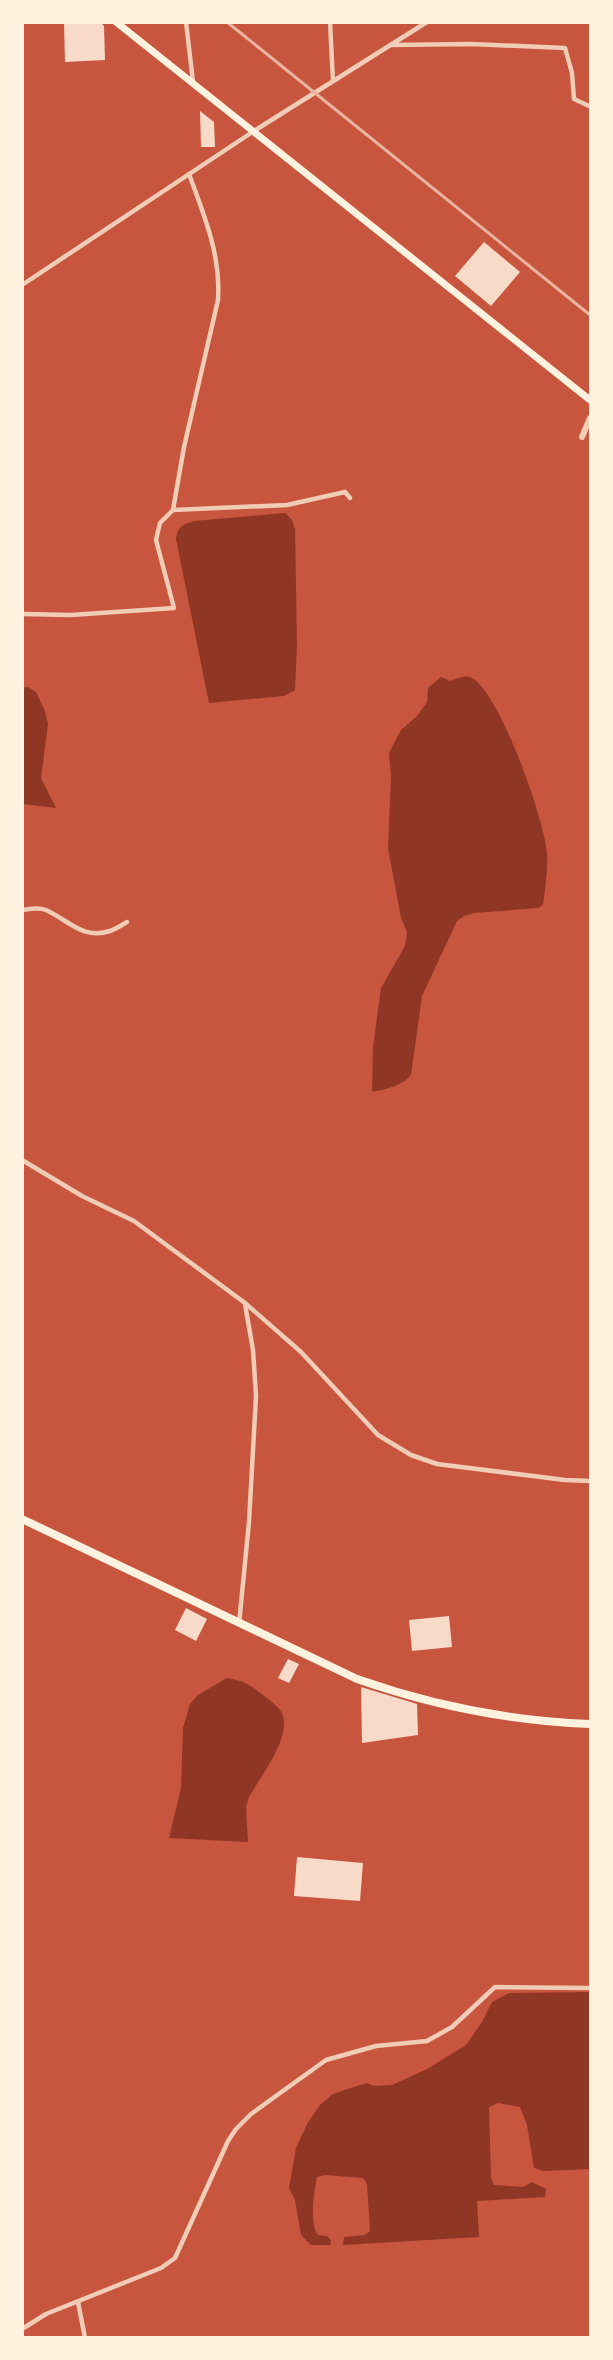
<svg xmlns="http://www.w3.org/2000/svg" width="613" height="2360" viewBox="0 0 613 2360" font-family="Lato,sans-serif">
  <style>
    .water { fill: #8f3625 }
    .building { fill: #f7dbc8 }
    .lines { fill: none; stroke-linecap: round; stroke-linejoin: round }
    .minor { stroke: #f1ccb7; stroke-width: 4.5 }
    .tertiary { stroke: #f1ccb7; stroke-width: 6 }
    .secondary { stroke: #fff3e0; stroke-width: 7 }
    .trunk { stroke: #fff3e0; stroke-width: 8 }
    .rail { stroke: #e9b49f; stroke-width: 3 }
  </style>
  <rect width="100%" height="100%" fill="#c8553d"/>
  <g class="water">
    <path d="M285 513 292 520 295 529 297 645 295 690 284 696 209 703 176 539C177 527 183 524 194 521Z"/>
    <path d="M441 677 450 681C457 679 464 674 472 678 500 693 545 821 547 854 548 871 545 889 543 905L538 908 474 913 464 916 457 921 422 996 411 1075C402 1086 386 1089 372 1092L373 1047 381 988 405 946 407 932 401 918 388 848 391 776 389 753 401 730 417 716 427 702 428 688Z"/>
    <path d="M28 687 36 692 45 711 48 724 41 778 56 808 23 804 22 688Z"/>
    <path d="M227 1678C245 1681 250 1685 264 1696 271 1701 281 1708 283 1716 290 1739 260 1778 249 1797L246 1807 248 1842 169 1838 181 1788 183 1728 190 1704 198 1695Z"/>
    <path d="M590 1992V2169L544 2171 534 2168 527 2125 520 2107 498 2103 489 2107 491 2177 494 2185 523 2187 532 2182 546 2189 545 2197 477 2201 479 2237 343 2245 344 2237 365 2235 370 2231 367 2184 363 2178 325 2175 317 2177C314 2191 309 2224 318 2235L327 2236 331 2240 330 2245H311L301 2235 295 2200 289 2188 296 2148 307 2124 320 2105 333 2094 357 2086 367 2083 374 2086 392 2085 427 2069 466 2045 482 2022 492 2002 509 1993Z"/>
  </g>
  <g class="building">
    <path d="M64 22H100L104 26 105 60 65 62Z"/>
    <path d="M200 111 214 122 215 147H201Z"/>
    <path d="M484 242 520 272 491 306 455 276Z"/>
    <path d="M186 1608 207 1619 196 1641 175 1630Z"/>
    <path d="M449 1616 452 1647 412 1651 409 1620Z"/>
    <path d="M288 1659 299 1664 289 1683 278 1678Z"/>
    <path d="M361 1687 417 1704 418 1735 362 1743Z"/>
    <path d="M297 1857 363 1863 360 1901 294 1896Z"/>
  </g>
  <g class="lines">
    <g class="minor">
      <path d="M186 22 193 82"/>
      <path d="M330 22 333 81"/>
      <path d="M391 45 472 44 565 48 572 73 574 99 589 106"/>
      <path d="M22 285 254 131 427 22"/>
      <path d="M173 510 287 505 345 492 350 498"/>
      <path d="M22 614 71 615 174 608 156 540 160 523 173 510 184 447 218 300C221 255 204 215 189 174"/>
      <path d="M22 910C30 909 38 907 46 910 68 920 83 940 110 931 116 929 122 925 127 922"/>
      <path d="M22 1160 82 1196 134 1221 245 1303 301 1352 378 1435 411 1455 437 1464 565 1480 590 1481"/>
      <path d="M239 1624 249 1522 256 1396 253 1350 245 1304"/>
      <path d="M78 2302 85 2338"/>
      <path d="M22 2329 46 2314 161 2268 175 2258 228 2141 236 2129 251 2114 326 2060 376 2046 427 2041 452 2027 495 1987 590 1988"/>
    </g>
    <path class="tertiary" d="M582 437 590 418"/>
    <path class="secondary" d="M116 22 590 400"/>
    <path class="trunk" d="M22 1519 357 1679C434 1706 509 1721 590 1724"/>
    <path class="rail" d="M227 22 590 315"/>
  </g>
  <rect width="613" height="2360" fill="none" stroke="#fff3e0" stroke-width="48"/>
</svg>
